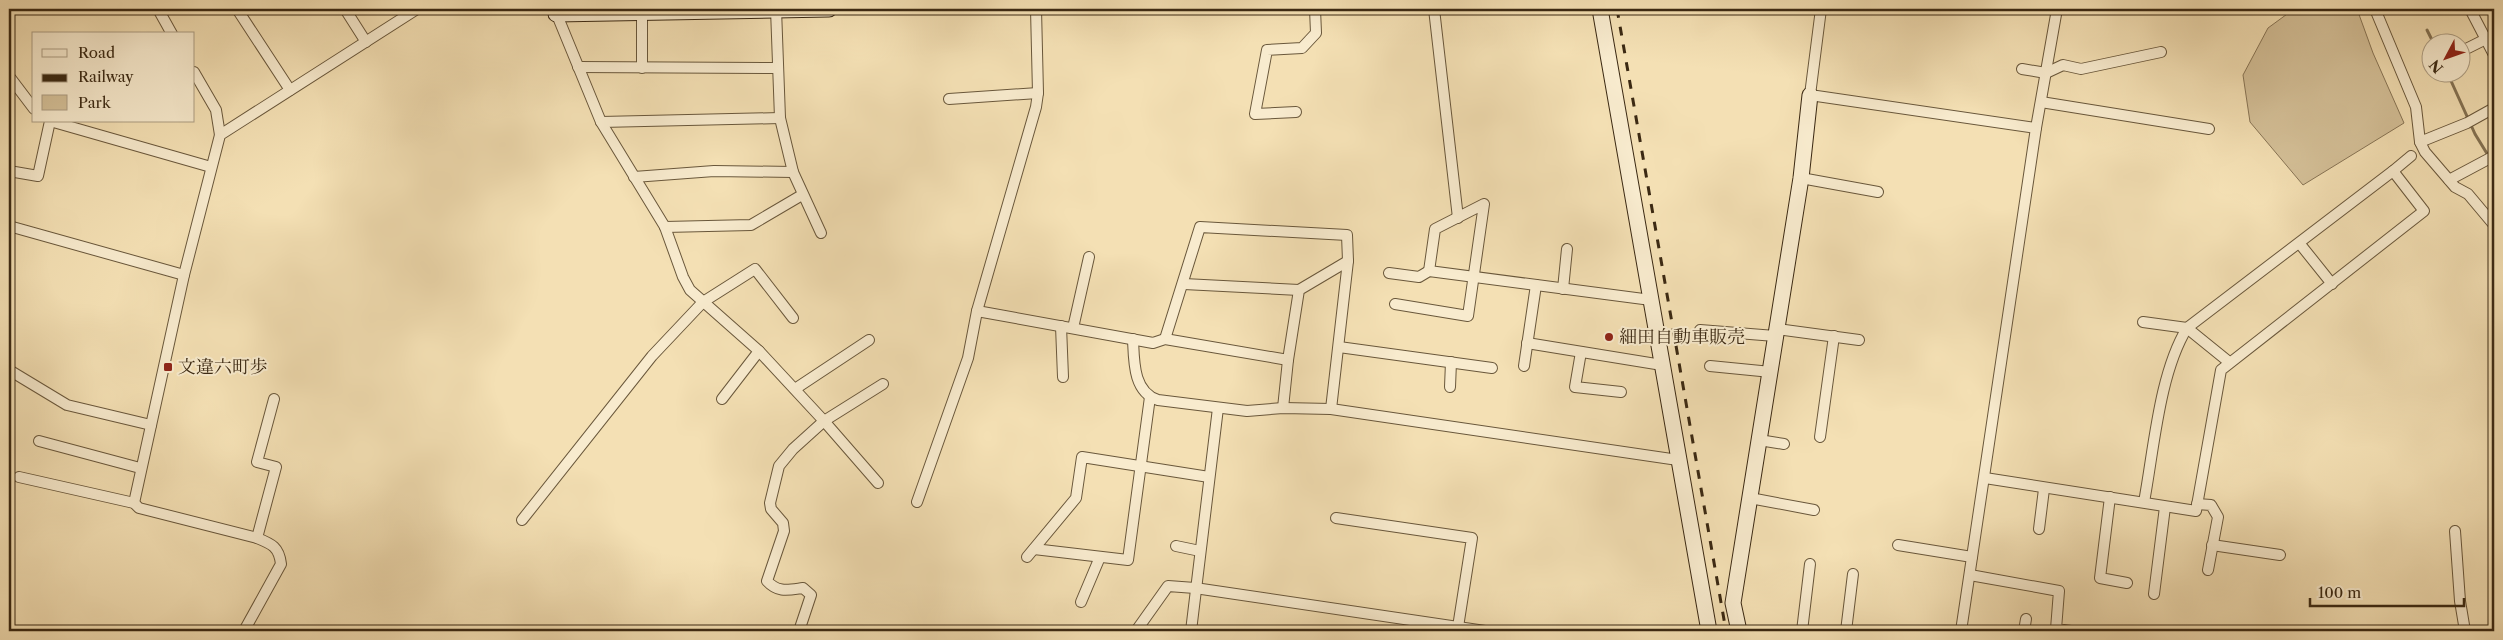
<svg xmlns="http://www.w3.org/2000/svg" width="2503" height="640" viewBox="0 0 2503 640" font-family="'Libre Caslon Text','Noto Serif JP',serif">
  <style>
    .green { fill: #d5c199; stroke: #887556 }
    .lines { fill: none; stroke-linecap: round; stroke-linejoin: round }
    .stream { stroke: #847253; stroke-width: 3 }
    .street-casing { stroke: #69573b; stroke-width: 12 }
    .secondary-casing { stroke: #3b2913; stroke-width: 17 }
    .street { stroke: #f8ebce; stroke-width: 10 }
    .secondary { stroke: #f8ebce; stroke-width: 15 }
    .rail { stroke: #3b2913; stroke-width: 3; stroke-dasharray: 9 9; stroke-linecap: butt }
    .poi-dot { fill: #8f2418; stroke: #f8ebce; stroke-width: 2 }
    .labels { text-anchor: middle; stroke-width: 4; stroke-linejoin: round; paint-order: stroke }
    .poi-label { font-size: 18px; fill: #3b2913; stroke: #f8ebce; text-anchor: start }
  </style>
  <rect width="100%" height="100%" fill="#f4e0b4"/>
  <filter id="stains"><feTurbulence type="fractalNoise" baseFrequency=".004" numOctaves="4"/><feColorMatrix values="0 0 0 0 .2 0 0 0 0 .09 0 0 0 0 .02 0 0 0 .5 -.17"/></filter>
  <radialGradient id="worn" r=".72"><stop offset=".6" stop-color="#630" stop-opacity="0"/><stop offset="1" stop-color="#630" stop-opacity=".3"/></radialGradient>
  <path class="green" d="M2294 9H2357L2373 53 2404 123 2303 185 2250 122 2243 75 2268 28Z"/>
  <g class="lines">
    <g class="stream">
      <path d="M2427 30 2433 42"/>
      <path d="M2447 72 2475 134 2494 165"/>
    </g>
    <g class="street-casing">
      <g id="street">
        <path d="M158 9 172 34"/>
        <path d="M237 9 290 90"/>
        <path d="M345 9 366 42"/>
        <path d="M776 9 780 118 793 172 821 233"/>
        <path d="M1434 9 1458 218"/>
        <path d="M1821 9 1810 95 2036 128"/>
        <path d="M2375 9 2416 107 2420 142 2425 152 2455 187 2468 194 2494 225"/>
        <path d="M2470 9 2494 55"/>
        <path d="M555 10 601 122 665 227 683 277 690 290 759 351 824 421 878 483"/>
        <path d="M2460 52 2494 35"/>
        <path d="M578 67 778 68"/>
        <path d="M642 68V13"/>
        <path d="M2022 69 2046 73 2063 65 2081 69 2161 52"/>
        <path d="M194 72 216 110 220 135"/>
        <path d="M9 76 34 109"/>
        <path d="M949 99 1038 93"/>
        <path d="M2041 102 2209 129"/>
        <path d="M1296 112 1255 114 1267 50 1302 48 1316 33 1315 9"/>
        <path d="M50 121 211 167"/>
        <path d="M601 122 780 118"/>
        <path d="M2420 142 2467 123 2494 108"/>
        <path d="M9 171 38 176 50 121"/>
        <path d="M634 177 714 171 793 172"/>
        <path d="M1801 178 1878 192"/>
        <path d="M2449 180 2494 156"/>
        <path d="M9 226 184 275"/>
        <path d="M665 227 751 225 802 195"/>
        <path d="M2300 244 2332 284"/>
        <path d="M1389 273 1419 277 1429 271 1651 300"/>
        <path d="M1184 284 1299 290"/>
        <path d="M1563 289 1567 249"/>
        <path d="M1395 304 1468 316 1484 204 1435 229 1429 271"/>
        <path d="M977 311 1153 343 1165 339 1288 360 1299 290 1348 261"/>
        <path d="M2143 322 2187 328 2229 362"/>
        <path d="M1061 326 1063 377"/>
        <path d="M1073 328 1089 257"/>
        <path d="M1777 329 1859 340"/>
        <path d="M1700 330 1775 336"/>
        <path d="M1133 339C1134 361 1133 392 1158 400L1247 411 1283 408 1331 409 1678 460"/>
        <path d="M1165 339 1200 227 1347 235 1348 261 1331 409"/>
        <path d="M1527 343 1662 365"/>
        <path d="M1339 347 1492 368"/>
        <path d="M1581 352 1575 387 1621 392"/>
        <path d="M1524 366 1536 285"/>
        <path d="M1710 366 1771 372"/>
        <path d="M9 370 67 405 151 425"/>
        <path d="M1450 387 1451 362"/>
        <path d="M795 389 869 340"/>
        <path d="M722 399 759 351"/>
        <path d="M1283 408 1288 360"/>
        <path d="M1820 437 1834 336"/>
        <path d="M1759 440 1784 444"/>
        <path d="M39 441 140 468"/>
        <path d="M19 477 134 503 139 508 257 538C272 544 279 547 281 564L244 631"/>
        <path d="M1985 478 2196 511 2221 370 2424 211 2393 171 2411 156"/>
        <path d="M2110 497 2100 578 2127 583"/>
        <path d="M1750 498 1814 510"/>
        <path d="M917 502 968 358 977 311 1036 107 1038 93 1036 9"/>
        <path d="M2144 502C2154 449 2159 374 2187 328L2393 171"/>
        <path d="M134 503 184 275 220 135 417 9"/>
        <path d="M2197 504 2211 505 2218 517 2208 570"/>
        <path d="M1336 518 1472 538 1458 627"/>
        <path d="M522 520 652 356 703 302 755 269 793 318"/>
        <path d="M2039 529 2044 489"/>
        <path d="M2455 531 2460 601 2465 631"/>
        <path d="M257 538 276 467 257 462 274 399"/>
        <path d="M1898 545 1972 557"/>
        <path d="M2212 545 2280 555"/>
        <path d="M1176 546 1200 551"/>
        <path d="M1034 549 1128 560 1150 397"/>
        <path d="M1027 557 1076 498 1082 457 1209 477"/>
        <path d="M1970 575 2059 591 2056 629 2071 631"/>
        <path d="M2154 594 2165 507"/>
        <path d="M1081 602 1100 557"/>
        <path d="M799 631 811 595 803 588C788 590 778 593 767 581L784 531 783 523 771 509 770 503 779 466 793 449 824 421 883 384"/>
        <path d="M1136 631 1168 586 1195 588 1485 631"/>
        <path d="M1191 631 1218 408"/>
        <path d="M1802 631 1810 564"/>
        <path d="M1846 631 1853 574"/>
        <path d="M1961 631 2036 128 2057 9"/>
        <path d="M2024 631 2026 619"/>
      </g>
    </g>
    <g class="secondary-casing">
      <g id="secondary">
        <path d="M1600 9 1709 631"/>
        <path d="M556 14 829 9"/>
        <path d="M1739 631 1733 603 1801 178 1810 95"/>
      </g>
    </g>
    <use href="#street" class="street"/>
    <use href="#secondary" class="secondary"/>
    <path class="rail" d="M1617 9 1726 631"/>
  </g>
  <g class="poi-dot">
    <circle cx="1609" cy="337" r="5"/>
    <rect x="163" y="362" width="10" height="10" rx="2.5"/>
  </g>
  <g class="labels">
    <g class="poi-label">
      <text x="1619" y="343">細田自動車販売</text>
      <text x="178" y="373">文違六町歩</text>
    </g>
  </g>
  <rect width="2503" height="640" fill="none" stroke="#f4e0b4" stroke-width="30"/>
  <rect x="10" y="10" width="2483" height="620" fill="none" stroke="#3b2913" stroke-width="2.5"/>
  <rect x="15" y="15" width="2473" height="610" fill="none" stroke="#3b2913"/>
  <rect x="32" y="32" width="162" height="90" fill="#f8ebce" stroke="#ac9d83"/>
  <rect x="42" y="49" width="25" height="8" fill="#f8ebce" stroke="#ac9d83"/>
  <text x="78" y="58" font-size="15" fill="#3b2913">Road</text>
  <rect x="42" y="74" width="25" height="8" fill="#3b2913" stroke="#ac9d83"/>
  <text x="78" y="82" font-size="15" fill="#3b2913">Railway</text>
  <rect x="42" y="95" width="25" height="15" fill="#d5c199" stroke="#ac9d83"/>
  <text x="78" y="108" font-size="15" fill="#3b2913">Park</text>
  <g transform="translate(2446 58) rotate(229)"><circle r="24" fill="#f8ebce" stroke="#ac9d83"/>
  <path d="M0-4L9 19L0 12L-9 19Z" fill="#8f2418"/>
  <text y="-8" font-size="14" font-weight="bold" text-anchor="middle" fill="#3b2913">N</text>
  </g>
  <path d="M2310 598v8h154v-8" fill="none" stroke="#3b2913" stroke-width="2.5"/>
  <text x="2318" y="598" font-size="15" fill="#3b2913" stroke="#f8ebce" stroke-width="4" paint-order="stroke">100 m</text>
  <rect width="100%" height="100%" filter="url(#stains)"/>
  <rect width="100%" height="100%" fill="url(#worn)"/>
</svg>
